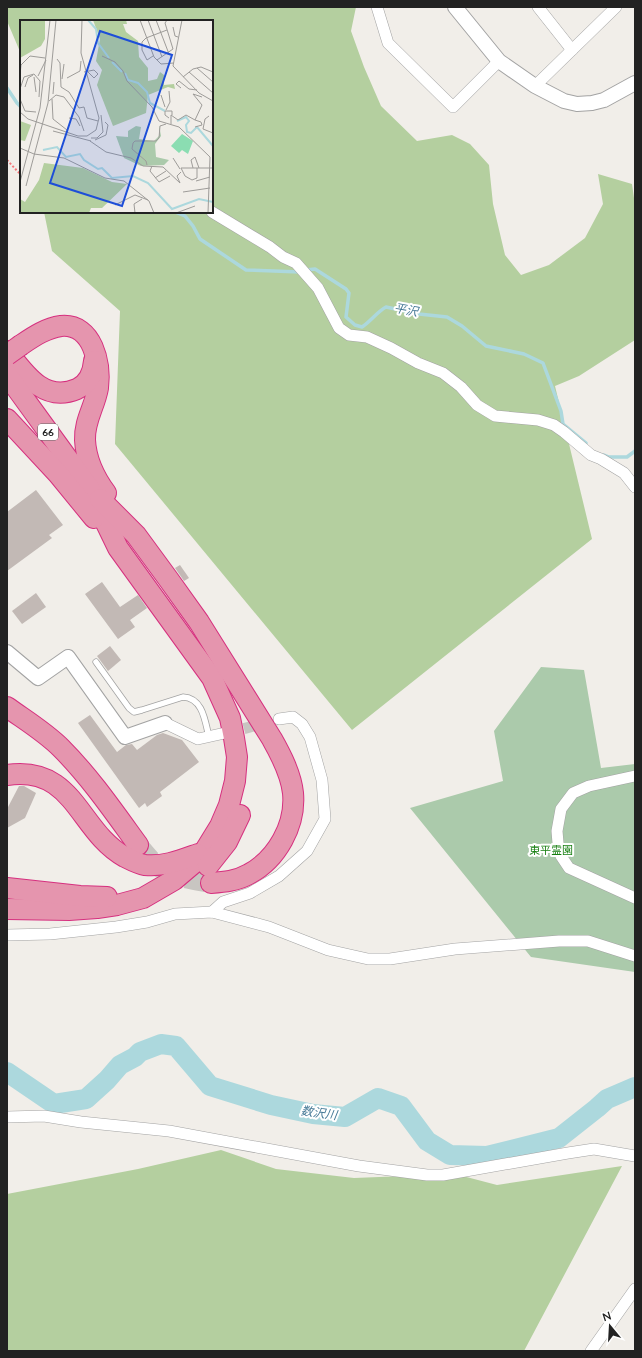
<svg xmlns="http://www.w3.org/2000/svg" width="642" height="1358" viewBox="0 0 642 1358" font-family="Lato,'Noto Sans JP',sans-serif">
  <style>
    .forest { fill: #b4cf9f }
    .cemetery { fill: #abcaab }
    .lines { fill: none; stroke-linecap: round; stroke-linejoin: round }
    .stream { stroke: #acd8dd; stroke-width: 3.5 }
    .river { stroke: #acd8dd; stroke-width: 20 }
    .building { fill: #c2b9b5 }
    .minor-tunnel { stroke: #c8c5c1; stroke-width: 11; stroke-dasharray: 11 5.5; stroke-linecap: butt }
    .motorway-tunnel { stroke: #c8c5c1; stroke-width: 20; stroke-dasharray: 20 10; stroke-linecap: butt }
    .service-casing { stroke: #a3a3a3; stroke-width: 7 }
    .minor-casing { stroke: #a3a3a3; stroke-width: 12 }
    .tertiary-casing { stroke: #a3a3a3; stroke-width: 16 }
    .motorway-casing { stroke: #d6307f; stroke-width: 22 }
    .path { stroke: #f5767a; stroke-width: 2; stroke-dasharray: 2 2; stroke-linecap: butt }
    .service { stroke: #fff; stroke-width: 5.5 }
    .minor { stroke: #fff; stroke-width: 11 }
    .tertiary { stroke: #fff; stroke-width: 14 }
    .motorway { stroke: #e595ae; stroke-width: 20 }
    .motorway-bridge-casing { stroke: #d6307f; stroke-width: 22; stroke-linecap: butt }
    .motorway-bridge { stroke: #e595ae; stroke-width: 20 }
    .labels { text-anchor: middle; stroke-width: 4; stroke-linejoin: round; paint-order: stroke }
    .shield { fill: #fff; stroke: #646464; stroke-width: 1 }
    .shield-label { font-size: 10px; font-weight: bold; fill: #222 }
    .park-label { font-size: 11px; fill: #167f10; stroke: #fff }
    .water-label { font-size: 12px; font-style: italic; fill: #477a97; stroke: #fff }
    .inset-river { fill: none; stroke: #acd8dd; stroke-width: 2 }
    .inset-road { fill: none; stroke: #9e9c99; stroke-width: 1 }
    .view { fill: #1d4ed8; fill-opacity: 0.15; stroke: #1d4ed8; stroke-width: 2 }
    .inset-edge { fill: none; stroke: #222; stroke-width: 2 }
  </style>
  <rect width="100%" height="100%" fill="#f1eee9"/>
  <g class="forest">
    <path d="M7 7H356L351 31 364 67 381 106 417 141 452 135 470 144 489 165 493 204 505 255 521 275 549 265 585 238 603 204 598 174 632 184 635 205V340L579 376 555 386 592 539 352 730 115 444 120 311 52 251 44 212H212V21H21V54L7 21Z"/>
    <path d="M221 1150 276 1169 354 1178 455 1174 497 1185 622 1166 524 1351H7V1194L138 1169Z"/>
  </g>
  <path class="cemetery" d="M541 667 584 670 601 768 635 764V972L531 957 410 808 503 781 494 731Z"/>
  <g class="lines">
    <g class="stream">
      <path d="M7 88 17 103 21 107"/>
      <path d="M175 212 185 216 193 226 200 239 246 270 300 272"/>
      <path d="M306 270 315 269 346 289 349 293 346 317 355 325 362 327C371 321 377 312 386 307L419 314 447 317 462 326 486 346 524 354 543 363 561 411 563 424 586 443"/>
      <path d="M604 455 609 457H627L635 451"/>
    </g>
    <path class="river" d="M7 1072 54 1104 86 1099 107 1080 120 1065 135 1057 140 1052 161 1044 176 1046 210 1086 271 1105 313 1114 345 1117 378 1098 401 1106 427 1141 450 1155 487 1156 559 1138 597 1108 607 1099 635 1087"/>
  </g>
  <g class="building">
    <path d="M36 490 63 525 49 535 52 538 7 571V512Z"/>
    <path d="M180 565 189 578 184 581 175 568Z"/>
    <path d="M102 582 120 607 138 595 147 608 130 620 135 627 118 639 85 594Z"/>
    <path d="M36 593 46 607 22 624 12 611Z"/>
    <path d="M110 646 121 660 108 671 97 656Z"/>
    <path d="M90 715 117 752 126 745 132 744 137 750 157 735 163 733 182 740 199 762 160 792 162 796 147 807 145 803 139 808 78 723Z"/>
    <path d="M19 786H24L36 793 25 818 7 828V809Z"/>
  </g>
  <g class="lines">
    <path class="minor-tunnel" d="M228 733 279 719"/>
    <path class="motorway-tunnel" d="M138 845C145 853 152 863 162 869 177 878 194 880 211 883"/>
    <g class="service-casing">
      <path id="service" d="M96 662 129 708 134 712 142 710 183 697C203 698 205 721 209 737"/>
    </g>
    <g class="minor-casing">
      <g id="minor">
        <path d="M377 7 388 43 453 107 499 61"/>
        <path d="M538 7 572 50"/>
        <path d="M535 86 616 7"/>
        <path d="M212 212 270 247 283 257 296 263 318 288 339 328 349 335 367 337 391 348 418 363 443 373 461 387 477 405 495 416 538 420 554 425 564 432 591 455 601 459 624 473 635 487"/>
        <path d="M165 723 198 739 225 733"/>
        <path d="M635 776 589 786 573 793 561 809 557 831 558 843 561 856 569 868 635 898"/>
        <path d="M212 912 223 902 250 893 279 876 307 851 325 819 322 780 310 737 302 724 293 717 279 719"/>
        <path d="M7 935 50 934 116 927 147 922 175 914 212 912 269 927 328 950 368 959H390L455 949 559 941H588L635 956"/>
        <path d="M7 1117 44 1116 81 1122 169 1131 359 1166 427 1175H443L568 1153 594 1149 635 1156"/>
        <path d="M591 1351 635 1289"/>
      </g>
    </g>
    <g class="tertiary-casing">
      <g id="tertiary">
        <path d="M455 7 499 61 535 86 564 101 577 104 592 103 604 100 635 83"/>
        <path d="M7 652 38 678 68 657 125 737 165 723"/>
      </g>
    </g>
    <g class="motorway-casing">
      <g id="motorway">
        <path d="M21 345C33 337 46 328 61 326 93 323 101 364 98 388 95 406 84 421 85 440 86 460 95 478 106 493"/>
        <path d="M7 351C25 374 44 403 77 389 88 384 93 373 94 361"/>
        <path d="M7 375 89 488 118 548 212 678 230 718 234 738 237 757 235 781 229 805 220 826 204 852 194 863 174 880 143 898 117 905 97 908 69 910 7 909"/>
        <path d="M7 419 58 474 94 518"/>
        <path d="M100 499 136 535 169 580 199 622 272 739C281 755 291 774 293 793 296 825 277 859 249 874 237 881 224 882 211 883"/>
        <path d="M7 707C25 720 45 732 61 748 90 777 114 812 138 845"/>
        <path d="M7 775C75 765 78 831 125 857 131 860 138 864 145 865 164 867 181 860 198 854"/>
        <path d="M208 866 227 842 240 815"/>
        <path d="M7 888 80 896 107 897"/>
      </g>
    </g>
    <path class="path" d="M7 160 21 175"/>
    <use href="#service" class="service"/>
    <use href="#minor" class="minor"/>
    <use href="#tertiary" class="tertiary"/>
    <use href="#motorway" class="motorway"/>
    <g class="motorway-bridge-casing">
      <path id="motorway-bridge" d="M7 355 21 345"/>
    </g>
    <use href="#motorway-bridge" class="motorway-bridge"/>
  </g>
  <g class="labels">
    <rect class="shield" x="38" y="424" width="20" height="16" rx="3"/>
    <g class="shield-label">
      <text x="48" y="436">66</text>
    </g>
    <g class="park-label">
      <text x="551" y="854">東平霊園</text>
    </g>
    <g class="water-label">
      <text transform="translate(406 310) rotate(10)" y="4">平沢</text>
      <text transform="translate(319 1113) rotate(8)" y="4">数沢川</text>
    </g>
  </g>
  <g transform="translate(20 20)">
    <rect width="193" height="193" fill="#f1eee9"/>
    <path d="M0 0H25V19L21 26 0 38ZM73 0H106L107 4H103L106 12 118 21 119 37 128 48V61L137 59 140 52 144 55V65L154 64 155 69 148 67 128 75 126 93 93 106 77 65 82 50 76 41 80 19ZM0 101 11 105 5 121 0 120ZM24 143 63 148 92 162 107 164 82 188H71L69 193H0V179L5 182 19 160Z" fill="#b4cf9f"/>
    <path d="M139 105 141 116 135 124 136 137 149 140 144 145 121 146 104 138 96 116 108 117V111L116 106 121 107 119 119 134 121 139 116Z" fill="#abcaab"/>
    <path d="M162 114 173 121 168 134 162 130 159 133 151 126Z" fill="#8bddb2"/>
    <path class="inset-river" d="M68 0 76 9 78 23 89 38M92 42 102 52M105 53 108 60 118 63 127 72 130 83 145 91M157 101 166 97 169 101 166 105 167 112 171 113 177 107 193 126M23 130 37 127 46 137 60 134 64 140 78 149 82 148 92 158 113 156 128 163 152 189 179 179 193 182"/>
    <path class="inset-road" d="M120 0 134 37 141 44 154 43M128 0 142 37M136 0 149 34M162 0 153 46 179 73 193 81M153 7 155 16 158 17M82 36 95 42 103 51 107 61 132 87 139 101 159 107 190 137 188 193M133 36 127 40 122 30V22L126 18 147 10M37 39 40 43 41 67 49 72 59 88 64 87 67 98 78 101M137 40 153 29 145 3 147 0M177 48 193 62M64 52 74 50 78 54M68 52 74 58 78 54M169 52 193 73M0 55 1 45 10 36 25 38M18 56 26 40M14 57 16 72M163 57 173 49 181 47 193 52M47 58 60 51 61 41M42 59 44 44M5 67 8 58 13 55M161 68 156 64 159 61 169 69 177 70M0 69 4 57 14 54 20 61 19 77M33 74 34 62M141 75 145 87M0 79 5 91 16 92M32 79 33 99 47 110M29 81 36 75 44 77 59 97 64 111M146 90 150 82 149 71M0 92 8 99 58 116H67L76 110 79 98 61 33 62 0M189 96 185 99 183 109 193 113M49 98 56 99 60 106M149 98 145 95V91H152V95M151 104V95L158 100 166 95 175 100 182 85 173 74 182 77M175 107 182 105 181 102 175 100M33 111 71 121M71 118H77L83 112 81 95M75 120 86 115 88 105 85 102M70 121 86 132 111 138 123 146 143 147 160 163 157 156 161 152M0 128 14 134 44 138 85 158 104 161 129 181 134 193M153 138 160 149M127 145 126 141 112 129 113 123 115 121H136L139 118 140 106 146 104M132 146 130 151 139 162 150 156M173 148 171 140 175 137 179 148M177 148V158L172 160 165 156 161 148H193M135 158 146 151M176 161 190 157M0 162 20 88 30 0M6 166 28 83 36 0M163 172 190 168M95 185 115 175 128 180M115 193 114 184 122 179M156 193 175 186"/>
    <path class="view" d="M80 11 152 35 102 186 30 163Z"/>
    <rect width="193" height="193" class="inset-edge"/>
  </g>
  <rect width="642" height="1358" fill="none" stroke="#222222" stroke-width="16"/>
  <g transform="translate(610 1326) rotate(342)" stroke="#ffffff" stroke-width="3" paint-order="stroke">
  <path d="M0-3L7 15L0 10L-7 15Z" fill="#222222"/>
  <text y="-6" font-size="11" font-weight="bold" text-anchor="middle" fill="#222222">N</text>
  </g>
</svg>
